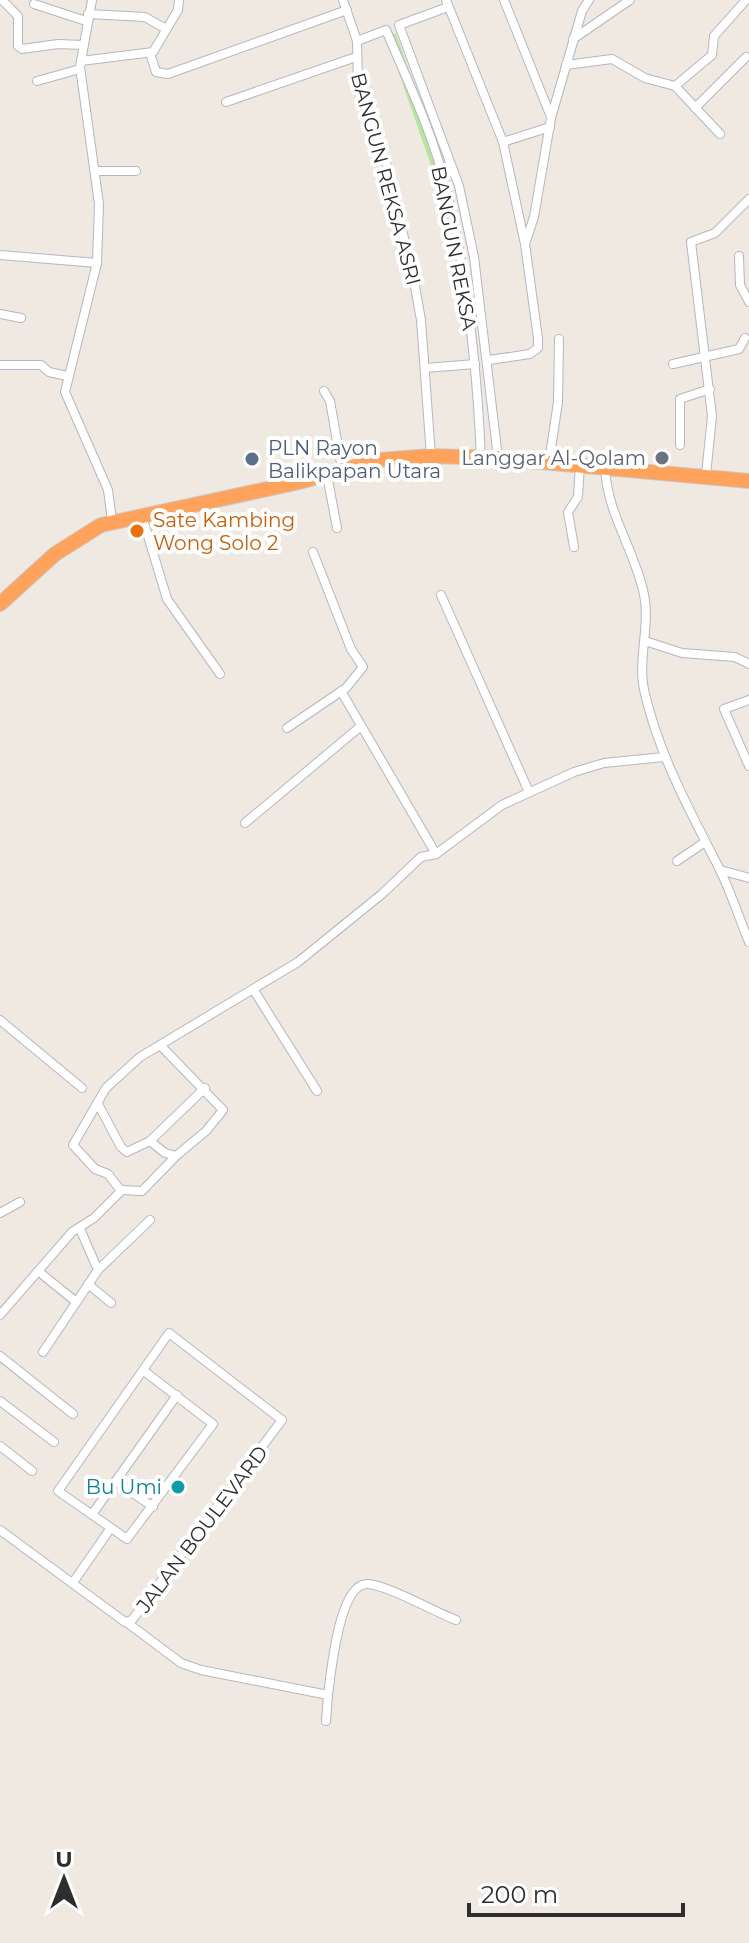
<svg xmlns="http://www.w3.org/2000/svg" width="749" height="1943" viewBox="0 0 749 1943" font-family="Montserrat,sans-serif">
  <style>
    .green { fill: #b6e59e }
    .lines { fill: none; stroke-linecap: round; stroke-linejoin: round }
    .street-casing { stroke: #b4b7c1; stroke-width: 10 }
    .highway-casing { stroke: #c9c9c9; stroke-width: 16 }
    .street { stroke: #fff; stroke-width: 8 }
    .highway { stroke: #ffa35c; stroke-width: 14 }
    .worship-dot { fill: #6b7280; stroke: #fff; stroke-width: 3 }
    .service-dot { fill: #5c6f8a; stroke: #fff; stroke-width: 3 }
    .food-dot { fill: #e8710a; stroke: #fff; stroke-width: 3 }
    .culture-dot { fill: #0f9aa8; stroke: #fff; stroke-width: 3 }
    .labels { text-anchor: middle; stroke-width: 8; stroke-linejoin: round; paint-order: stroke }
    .street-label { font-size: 20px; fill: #2e2e2e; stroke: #fff }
    .service-label { font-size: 20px; fill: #4e5e75; stroke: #fff; text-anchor: start }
    .worship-label { font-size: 20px; fill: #5b616d; stroke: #fff; text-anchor: end }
    .food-label { font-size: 20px; fill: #c56008; stroke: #fff; text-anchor: start }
    .culture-label { font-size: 20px; fill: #0d838f; stroke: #fff; text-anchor: end }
  </style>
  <rect width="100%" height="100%" fill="#efe9e1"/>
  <path class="green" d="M389 33 396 34 419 98 459 242 451 244 450 241 440 191 392 53Z"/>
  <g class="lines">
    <g class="street-casing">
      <g id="street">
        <path d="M2 0 18 16V46L22 49 58 44 83 45"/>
        <path d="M92 0 80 67 99 204 97 263 65 392 108 490 112 521"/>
        <path d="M343 0 357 41 358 85 388 169 414 281 421 320 431 456"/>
        <path d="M446 0 503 142 525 244 538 338V348L530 354 489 360"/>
        <path d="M504 0 551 117"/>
        <path d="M34 4 86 21"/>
        <path d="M448 7 399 25 459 186 474 257 498 458"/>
        <path d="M88 14 145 17 166 29"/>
        <path d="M573 39 630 0"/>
        <path d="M357 41 386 30C407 80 432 131 445 184 467 274 477 366 481 458"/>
        <path d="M150 53 156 72 168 74 347 10"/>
        <path d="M81 61 153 52 178 10 179 0"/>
        <path d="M566 65 612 59 645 78 675 86 712 55 714 36 746 0"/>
        <path d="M37 81 80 69"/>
        <path d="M675 86 720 134"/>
        <path d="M226 102 356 57"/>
        <path d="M695 108 746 57"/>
        <path d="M503 142 550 127"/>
        <path d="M96 171H136"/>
        <path d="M525 244 534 217 551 118 582 11 589 0"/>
        <path d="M0 255 97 263"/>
        <path d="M739 256 740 285 749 302"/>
        <path d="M0 314 21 318"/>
        <path d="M673 364 739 349 745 338"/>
        <path d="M0 365H41L49 372 67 376"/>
        <path d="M425 368 475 364"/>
        <path d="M324 391 330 401 342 469"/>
        <path d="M680 445V399L710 389"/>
        <path d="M549 462 558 402 559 339"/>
        <path d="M605 468C607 512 633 548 643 590 652 625 636 659 645 694 660 757 690 811 719 868 731 892 739 918 749 942"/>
        <path d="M327 475 337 528"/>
        <path d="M706 475 712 416 691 242 715 233 749 199"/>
        <path d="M142 516 167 599 220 674"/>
        <path d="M574 547 568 512 578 497 580 465"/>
        <path d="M441 595 529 792"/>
        <path d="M645 641 682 653 735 657 749 664"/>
        <path d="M341 691 436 854"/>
        <path d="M749 700 724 709 749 766"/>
        <path d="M287 728 346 688 363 667 351 649 313 552"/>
        <path d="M245 823 361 726"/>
        <path d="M677 861 705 842"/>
        <path d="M720 870 749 878"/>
        <path d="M253 989 317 1091"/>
        <path d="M0 1020 82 1088"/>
        <path d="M98 1104 121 1147 127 1152 150 1141 165 1153 176 1156 206 1131 223 1110 160 1045"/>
        <path d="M150 1141 205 1088"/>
        <path d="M122 1190 142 1191 176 1156"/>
        <path d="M0 1213 20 1202"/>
        <path d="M80 1229 98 1270"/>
        <path d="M38 1271 75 1301"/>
        <path d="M88 1284 111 1303"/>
        <path d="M0 1315 72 1232 94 1218 121 1191 108 1174 95 1169 73 1145 106 1088 140 1057 298 962 382 894 421 857 436 854 502 805 574 772 604 763 664 757"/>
        <path d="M43 1352 98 1270 150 1220"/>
        <path d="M0 1356 73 1414"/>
        <path d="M0 1401 54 1442"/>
        <path d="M0 1446 32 1471"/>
        <path d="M117 1482 153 1507"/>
        <path d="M93 1513 177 1395"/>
        <path d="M0 1530 125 1622 132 1620 282 1420 169 1333 58 1491 127 1539 213 1424 144 1371"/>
        <path d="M74 1581 110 1529"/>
        <path d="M129 1624 181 1663 201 1670 328 1695 326 1721"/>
        <path d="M328 1695C331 1673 339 1582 368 1584 387 1585 435 1612 456 1620"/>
      </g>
    </g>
    <g class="highway-casing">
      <path id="highway" d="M0 604 55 554 101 525 295 483 380 460 431 456 498 458 749 481"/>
    </g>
    <use href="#street" class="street"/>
    <use href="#highway" class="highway"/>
  </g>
  <circle class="worship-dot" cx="662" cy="458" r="8"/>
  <circle class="service-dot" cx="252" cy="459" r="8"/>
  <circle class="food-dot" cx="137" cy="531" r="8"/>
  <circle class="culture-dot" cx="178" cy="1487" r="8"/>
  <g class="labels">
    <g class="street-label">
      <text transform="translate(386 179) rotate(75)" y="7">BANGUN REKSA ASRI</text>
      <text transform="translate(454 248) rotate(79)" y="7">BANGUN REKSA</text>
      <text transform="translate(202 1529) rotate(-53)" y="7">JALAN BOULEVARD</text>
    </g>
    <g class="service-label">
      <text x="268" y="455">PLN Rayon<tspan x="268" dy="23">Balikpapan Utara</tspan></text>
    </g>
    <g class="worship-label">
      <text x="646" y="465">Langgar Al-Qolam</text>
    </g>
    <g class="food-label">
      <text x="153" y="527">Sate Kambing<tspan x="153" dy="23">Wong Solo 2</tspan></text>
    </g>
    <g class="culture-label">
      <text x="162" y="1494">Bu Umi</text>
    </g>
  </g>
  <g transform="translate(64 1879)" stroke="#ffffff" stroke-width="6" paint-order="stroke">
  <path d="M0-6L14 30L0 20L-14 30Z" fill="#2e2e2e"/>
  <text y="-12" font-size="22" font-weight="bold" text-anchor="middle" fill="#2e2e2e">U</text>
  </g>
  <path d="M469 1903v12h214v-12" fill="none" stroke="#2e2e2e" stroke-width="4"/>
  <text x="481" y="1903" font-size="24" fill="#2e2e2e" stroke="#ffffff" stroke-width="6" paint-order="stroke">200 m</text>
</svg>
